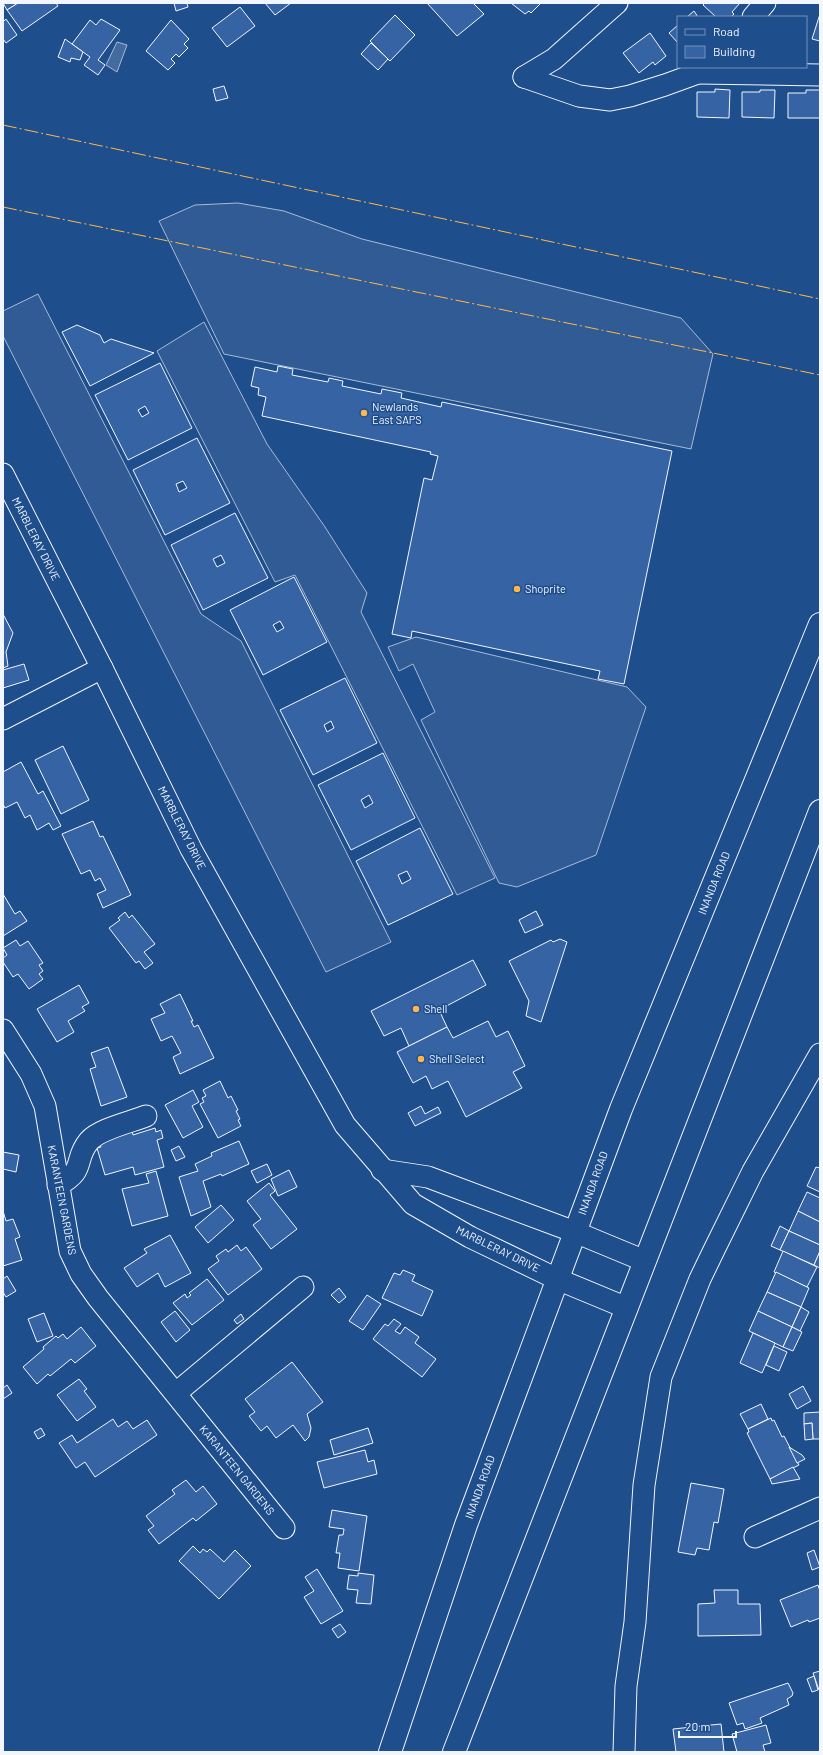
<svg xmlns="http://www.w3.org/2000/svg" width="823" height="1755" viewBox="0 0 823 1755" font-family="Barlow,sans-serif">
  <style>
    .built { fill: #305b95; stroke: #a8bbd7 }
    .water { fill: #446ba0; stroke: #a8bbd7 }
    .building { fill: #3563a3; stroke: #f2f6ff; fill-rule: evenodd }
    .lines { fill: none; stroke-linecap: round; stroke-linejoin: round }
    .minor-casing { stroke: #f2f6ff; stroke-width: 23 }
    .major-casing { stroke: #f2f6ff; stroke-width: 24 }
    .minor { stroke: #1f4e8c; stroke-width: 21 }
    .major { stroke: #1f4e8c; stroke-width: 22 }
    .power { stroke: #ffb74d; stroke-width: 1; stroke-dasharray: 14 3 2 3; stroke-linecap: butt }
    .poi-dot { fill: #ffb74d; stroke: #1f4e8c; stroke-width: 1.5 }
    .labels { text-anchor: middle; stroke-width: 3; stroke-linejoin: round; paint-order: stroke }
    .poi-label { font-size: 11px; fill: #f2f6ff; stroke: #1f4e8c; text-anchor: start }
    .street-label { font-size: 11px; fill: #f2f6ff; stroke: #1f4e8c }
  </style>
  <rect width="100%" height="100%" fill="#1f4e8c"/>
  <g class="built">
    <path d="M238 203 284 211 362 239 681 318 713 354 691 449 224 354 159 221 195 205Z"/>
    <path d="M38 294 201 614 241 641 391 942 326 972 3 336V311Z"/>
    <path d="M204 322 267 444 325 527 367 593 361 612 495 878 457 895 295 575 275 582 157 351Z"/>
    <path d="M416 637 627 687 646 707 596 855 517 887 499 883 421 720 435 712 413 664 399 671 388 647Z"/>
  </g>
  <path class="water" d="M117 42 127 45 117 72 106 65Z"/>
  <g class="building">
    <path d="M3 3H18L7 10Z"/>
    <path d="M18 3H56L58 6 22 31 7 10Z"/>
    <path d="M174 3H187L188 7 176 11Z"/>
    <path d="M265 3H291L275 15Z"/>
    <path d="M427 3H473L484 14 457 36Z"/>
    <path d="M511 3H541L531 13 529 11 525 14Z"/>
    <path d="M705 3H740L732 12 734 14 731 17H716L703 5Z"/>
    <path d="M240 7 255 26 227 47 212 28Z"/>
    <path d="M694 11 698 17H687Z"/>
    <path d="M820 14V41L812 39Z"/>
    <path d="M395 15 415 35 390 61 370 41Z"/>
    <path d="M6 19 17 35 6 43 3 39V22Z"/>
    <path d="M101 19 120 30 98 60 105 65 98 75 84 65 90 57 72 44 90 20 96 25Z"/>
    <path d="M171 20 189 39 184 44 188 48 179 57 176 54 171 59 175 63 168 70 146 51Z"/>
    <path d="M678 25V43L669 33Z"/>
    <path d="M650 33 666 56 655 65 653 62 639 73 623 53Z"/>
    <path d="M65 39 83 52 80 60 71 58 70 62 58 57Z"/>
    <path d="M371 43 388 59 378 70 361 54Z"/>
    <path d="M224 86 228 98 216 101 213 89Z"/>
    <path d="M715 89 730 90 729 118 697 117V92H715Z"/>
    <path d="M760 90H775L774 118 742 117V92H760Z"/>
    <path d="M806 90H820V118H788V93H806Z"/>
    <path d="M77 325 100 335 104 343 111 339 154 353 90 386 62 332Z"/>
    <path d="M160 363 192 428 128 460 95 395ZM145 406 149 413 142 417 138 410Z"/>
    <path d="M278 366 293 369 292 375 328 382 329 378 343 381 342 386 381 394 382 389 402 393 401 398 441 407 442 402 672 451 624 684 598 679 600 671 412 631 411 638 392 634 424 478 432 480 438 456 430 454 431 452 262 416 266 397 258 395 259 388 251 386 255 367 277 372Z"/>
    <path d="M197 438 230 503 165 535 133 470ZM183 481 187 488 179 492 176 484Z"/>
    <path d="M235 513 268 578 203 610 171 545ZM221 555 225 563 217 567 213 559Z"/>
    <path d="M294 577 327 642 263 675 230 610ZM280 621 284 628 277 632 273 625Z"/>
    <path d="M3 614 13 633 6 652 8 666 3 668Z"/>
    <path d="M24 664 29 680 3 688V670Z"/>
    <path d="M345 678 377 743 313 775 280 710ZM331 721 334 728 327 732 324 725Z"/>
    <path d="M63 746 89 800 61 814 35 760Z"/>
    <path d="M383 753 415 818 351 850 318 785ZM369 795 373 803 365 808 361 800Z"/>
    <path d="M21 762 38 794 43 791 61 826 53 830 49 823 37 830 30 815 25 818 17 802 5 808 3 804V772Z"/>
    <path d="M93 821 100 837 103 836 131 895 103 908 97 894 106 890 100 878 95 881 90 870 81 874 62 834Z"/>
    <path d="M420 828 453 894 388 925 356 861ZM407 871 411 879 402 884 398 875Z"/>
    <path d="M3 894 15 914 20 911 27 921 3 936Z"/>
    <path d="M536 911 543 925 525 933 519 920Z"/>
    <path d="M125 912 129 918 132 915 155 944 144 952 153 963 145 969 139 961 136 963 109 928 120 920 118 918Z"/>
    <path d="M560 939 567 942 541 1022 526 1016 529 1001 509 961 551 940 553 942Z"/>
    <path d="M16 940 20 946 28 941 43 963 39 965 43 971 39 974 43 979 29 989 18 974 13 977 3 962V958L7 955 3 948Z"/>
    <path d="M473 960 486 985 439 1010 447 1027 409 1046 401 1028 384 1036 371 1011Z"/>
    <path d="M79 985 89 1003 82 1007 85 1011 68 1021 74 1032 57 1042 37 1009Z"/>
    <path d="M180 994 193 1021H191L194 1027 198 1025 214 1058 180 1074 173 1057 181 1053 172 1036 161 1041 151 1019 165 1013 160 1004Z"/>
    <path d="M488 1021 496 1037 508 1031 525 1066 513 1072 522 1088 466 1117 448 1081 432 1089 426 1076 413 1083 397 1052 447 1027 453 1038Z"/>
    <path d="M108 1047 127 1097 101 1106 90 1069 96 1067 91 1053Z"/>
    <path d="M220 1081 228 1098 231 1096 238 1110 236 1111 240 1119 238 1120 241 1126 218 1138 200 1104 204 1102 202 1098 206 1096 203 1090Z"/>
    <path d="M193 1090 199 1102 192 1106 203 1127 183 1138 165 1105Z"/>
    <path d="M421 1106 425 1114 438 1107 441 1113 415 1126 408 1113Z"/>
    <path d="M155 1128 156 1132 161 1130 163 1138 157 1140 164 1167 135 1175 133 1167 105 1175 97 1148 101 1147 99 1140 132 1130 133 1135Z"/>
    <path d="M239 1141 249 1164 222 1176 221 1174 203 1181 211 1207 191 1216 179 1177 198 1171 195 1164 212 1156 211 1153Z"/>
    <path d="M179 1146 185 1157 176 1161 171 1150Z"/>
    <path d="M3 1152 19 1155 16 1172 3 1169Z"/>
    <path d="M267 1164 272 1175 257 1183 251 1171Z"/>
    <path d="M816 1167 820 1168V1192L807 1186Z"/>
    <path d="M289 1170 297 1187 278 1196 271 1179Z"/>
    <path d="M156 1171 168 1216 132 1226 122 1189 149 1183 146 1174Z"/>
    <path d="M269 1183 275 1191 270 1195 297 1229 271 1249 253 1225 261 1219 247 1201Z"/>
    <path d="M807 1192 820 1198V1222L798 1211Z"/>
    <path d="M221 1205 234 1220 208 1243 195 1227Z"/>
    <path d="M3 1211 6 1221 13 1219 20 1237 15 1239 22 1260 3 1266Z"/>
    <path d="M798 1211 820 1222V1245L789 1231Z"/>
    <path d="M780 1226 789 1231 780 1250 771 1246Z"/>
    <path d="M789 1231 820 1245V1251L814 1265 780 1250Z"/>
    <path d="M170 1235 191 1273 165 1287 158 1273 137 1287 124 1268 147 1253 144 1249Z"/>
    <path d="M237 1245 241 1251 246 1247 262 1269 228 1295 208 1269 219 1261 216 1256 226 1249 228 1252Z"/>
    <path d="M783 1251 817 1267 807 1287 774 1272Z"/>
    <path d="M820 1251V1268L814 1265Z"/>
    <path d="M403 1270 415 1275 412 1281 433 1291 422 1316 382 1298 394 1273 400 1275Z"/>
    <path d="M776 1272 809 1288 801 1307 767 1292Z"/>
    <path d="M7 1276 16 1291 6 1297 3 1292V1279Z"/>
    <path d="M207 1279 224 1300 192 1325 173 1303 185 1294 187 1298 191 1295 189 1293Z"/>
    <path d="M339 1288 346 1297 339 1303 331 1295Z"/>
    <path d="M767 1292 801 1307 792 1327 758 1311Z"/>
    <path d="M367 1295 381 1304 363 1330 349 1321Z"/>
    <path d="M801 1307 809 1312 800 1331 792 1327Z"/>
    <path d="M175 1311 190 1330 176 1342 161 1322Z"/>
    <path d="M758 1311 792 1327 783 1347 749 1331Z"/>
    <path d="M44 1313 53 1336 37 1342 28 1319Z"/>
    <path d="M241 1314 244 1319 237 1324 234 1320Z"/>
    <path d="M394 1319 401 1324 395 1331 400 1334 405 1327 419 1337 415 1343 436 1359 422 1377 373 1339 385 1324 388 1326Z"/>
    <path d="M81 1327 96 1346 75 1363 71 1359 50 1376 48 1374 37 1384 23 1367 44 1349 43 1347 56 1336 58 1338 63 1334 67 1339Z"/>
    <path d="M792 1327 802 1332 793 1351 783 1347Z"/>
    <path d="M753 1333 775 1343 762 1373 740 1363Z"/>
    <path d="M774 1346 787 1352 779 1371 766 1365Z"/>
    <path d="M292 1362 323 1402 307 1414 311 1428 309 1437 305 1441 293 1425 276 1438 267 1426 261 1431 249 1416 255 1412 245 1399Z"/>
    <path d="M79 1379 87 1389 84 1391 96 1407 77 1421 57 1395Z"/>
    <path d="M7 1385 12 1393 3 1399V1388Z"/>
    <path d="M803 1386 811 1401 797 1409 789 1394Z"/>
    <path d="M761 1404 768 1419 748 1429 740 1414Z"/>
    <path d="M820 1412V1439H813L812 1423 804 1424V1413Z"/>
    <path d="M771 1418 772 1421 774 1420 782 1437 784 1436 799 1465 770 1479 747 1433 749 1432 748 1429Z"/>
    <path d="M113 1419 118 1427 127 1421 133 1429 147 1420 157 1435 95 1477 85 1462 76 1468 59 1443 72 1435 77 1443Z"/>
    <path d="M812 1423 813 1439 805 1440 804 1424Z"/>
    <path d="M41 1428 45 1435 38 1439 34 1432Z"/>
    <path d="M368 1428 373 1443 334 1455 330 1440Z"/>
    <path d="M789 1447 802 1455 805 1459 797 1463Z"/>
    <path d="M365 1450 368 1462 374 1460 377 1474 324 1488 317 1462Z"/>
    <path d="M793 1467 800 1479 772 1484 770 1479Z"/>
    <path d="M186 1480 196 1492 203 1486 217 1504 196 1521 193 1518 159 1544 148 1530 154 1526 146 1516 175 1494 172 1490Z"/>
    <path d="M691 1483 724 1489 718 1523 714 1522 709 1550 697 1548 695 1555 678 1552Z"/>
    <path d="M332 1510 367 1516 359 1571 338 1568 340 1553H336L339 1535H343L344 1529 329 1527Z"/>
    <path d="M193 1546 200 1553 203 1549 207 1552 210 1549 224 1562 235 1550 251 1566 219 1599 179 1561Z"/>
    <path d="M814 1550 820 1567 812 1570 807 1553Z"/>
    <path d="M317 1569 343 1611 321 1624 304 1597 314 1591 305 1577Z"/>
    <path d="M358 1573 374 1575 371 1604 356 1603 358 1590 347 1589 349 1575 358 1576Z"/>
    <path d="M818 1585 820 1591V1618L809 1622 808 1620 791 1627 780 1600Z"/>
    <path d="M714 1590H738V1604H760L761 1635 698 1636V1604L715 1603Z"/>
    <path d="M340 1624 346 1632 338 1638 332 1629Z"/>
    <path d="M820 1671V1690H819L813 1673Z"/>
    <path d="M814 1676 818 1690 812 1692 807 1679Z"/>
    <path d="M788 1683 793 1693 792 1696 787 1699 789 1705 760 1718 762 1723 745 1729 743 1723 737 1725 729 1703Z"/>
    <path d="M721 1724 724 1752H676L673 1729Z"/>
    <path d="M766 1725 771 1743 763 1745 765 1752H737L732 1734Z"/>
  </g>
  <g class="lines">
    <g class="minor-casing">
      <g id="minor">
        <path d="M753 17 765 3"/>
        <path d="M698 73 820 75"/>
        <path d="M524 77 579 96 610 100 630 96 665 85 698 73 704 67"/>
        <path d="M524 77 554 59 617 3"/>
        <path d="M3 474 102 668 191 849 345 1125 413 1204 470 1237 557 1279 627 1308"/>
        <path d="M3 719 102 668"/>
        <path d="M3 1030 31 1074 45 1106 70 1251 81 1274 98 1298 284 1528"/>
        <path d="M382 1170 428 1177 575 1232 645 1261"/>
        <path d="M58 1185C87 1170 73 1160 89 1141 99 1129 131 1122 146 1116"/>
        <path d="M176 1393 303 1287"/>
        <path d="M755 1537 820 1508"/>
        <path d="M624 1752 626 1686 635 1622 644 1485 661 1377 700 1279 714 1250 753 1171 820 1054"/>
      </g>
    </g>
    <g class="major-casing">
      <g id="major">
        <path d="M390 1752 466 1525 621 1109 820 624"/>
        <path d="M454 1752 820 811"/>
      </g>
    </g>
    <use href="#minor" class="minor"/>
    <use href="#major" class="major"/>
    <g class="power">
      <path d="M3 125 820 299"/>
      <path d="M3 207 820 375"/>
    </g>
  </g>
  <g class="poi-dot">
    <circle cx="364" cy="413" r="4"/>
    <circle cx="517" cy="589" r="4"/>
    <circle cx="416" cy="1009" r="4"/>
    <circle cx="421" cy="1059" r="4"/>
  </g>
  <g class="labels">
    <g class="poi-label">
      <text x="372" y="411">Newlands<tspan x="372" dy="13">East SAPS</tspan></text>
      <text x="525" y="593">Shoprite</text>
      <text x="424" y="1013">Shell</text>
      <text x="429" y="1063">Shell Select</text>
    </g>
    <g class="street-label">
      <text transform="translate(36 539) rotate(63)" y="4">MARBLERAY DRIVE</text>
      <text transform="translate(182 828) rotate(63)" y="4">MARBLERAY DRIVE</text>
      <text transform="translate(714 883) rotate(-68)" y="4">INANDA ROAD</text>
      <text transform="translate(593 1183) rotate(-70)" y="4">INANDA ROAD</text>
      <text transform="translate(62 1200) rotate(79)" y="4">KARANTEEN GARDENS</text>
      <text transform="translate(498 1249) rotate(26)" y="4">MARBLERAY DRIVE</text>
      <text transform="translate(237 1470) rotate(51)" y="4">KARANTEEN GARDENS</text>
      <text transform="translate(480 1487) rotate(-70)" y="4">INANDA ROAD</text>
    </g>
  </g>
  <rect width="823" height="1755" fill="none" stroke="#f2f6ff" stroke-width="8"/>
  <rect x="677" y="16" width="130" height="52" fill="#1f4e8c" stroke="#7391ba"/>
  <rect x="685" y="29" width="20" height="6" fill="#1f4e8c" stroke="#7391ba"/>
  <text x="713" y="36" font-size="12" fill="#f2f6ff">Road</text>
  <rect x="685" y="46" width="20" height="12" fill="#3563a3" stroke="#7391ba"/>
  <text x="713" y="56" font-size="12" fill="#f2f6ff">Building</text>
  <path d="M679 1731v6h57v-6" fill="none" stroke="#f2f6ff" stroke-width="2"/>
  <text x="685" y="1731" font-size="12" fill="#f2f6ff" stroke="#1f4e8c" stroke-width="3" paint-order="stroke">20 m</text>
</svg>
